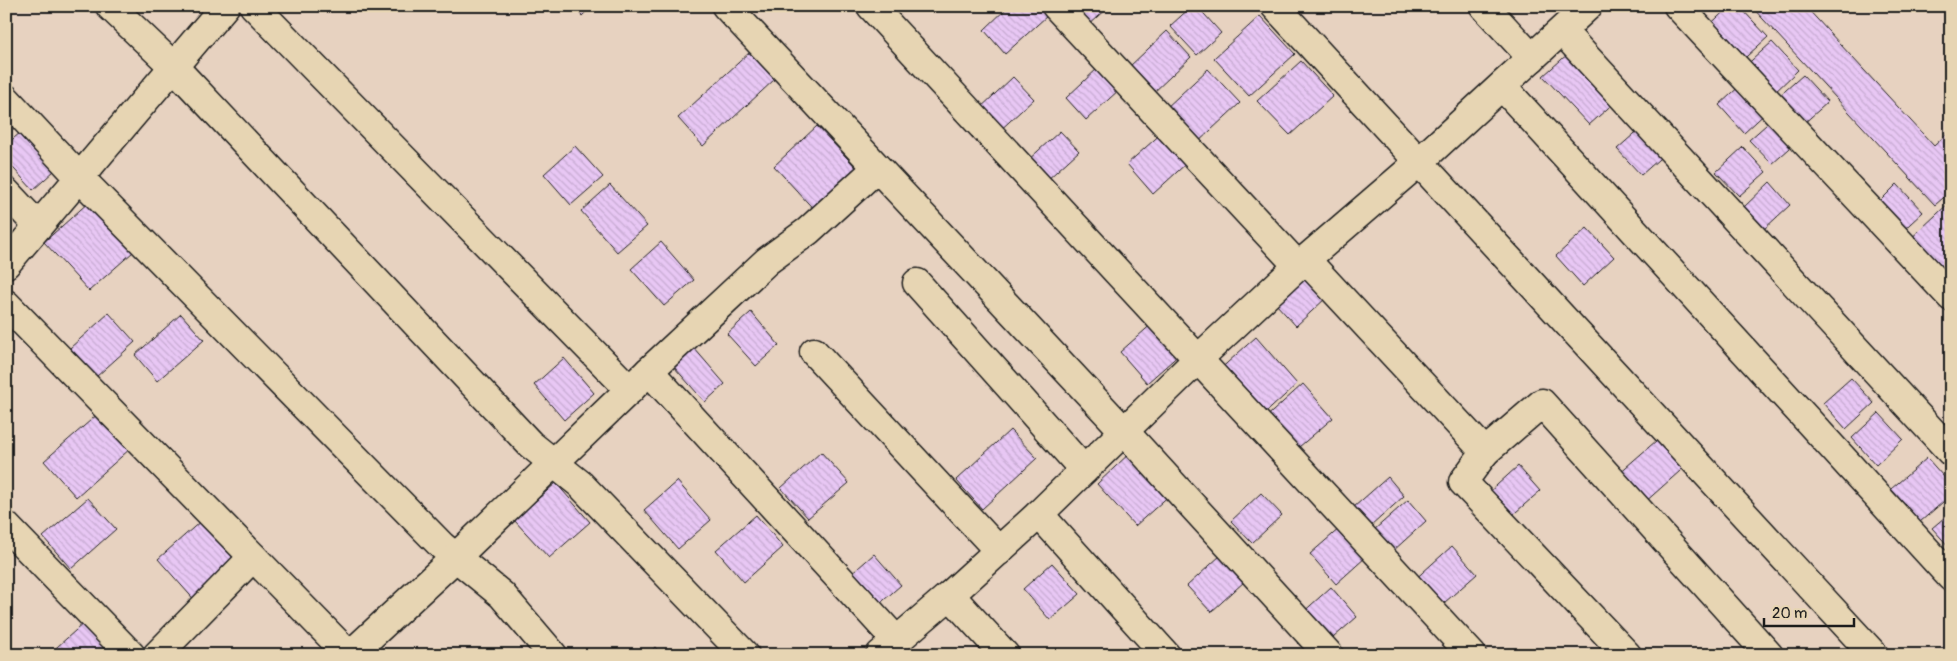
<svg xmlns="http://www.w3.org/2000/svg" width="1957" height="661" viewBox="0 0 1957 661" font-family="Pangolin,sans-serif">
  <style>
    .building { fill: url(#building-back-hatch); stroke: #1c1c1c }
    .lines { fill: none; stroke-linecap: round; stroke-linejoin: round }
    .minor-casing { stroke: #1c1c1c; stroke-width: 31 }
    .minor { stroke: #e7d5b3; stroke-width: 28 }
  </style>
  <defs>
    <pattern id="building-back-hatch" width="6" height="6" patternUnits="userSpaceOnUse" patternTransform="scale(1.25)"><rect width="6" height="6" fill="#e8c7f4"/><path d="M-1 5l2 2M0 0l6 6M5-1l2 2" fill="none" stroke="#c6aad1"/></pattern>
  </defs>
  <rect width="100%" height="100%" fill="#e7d2c0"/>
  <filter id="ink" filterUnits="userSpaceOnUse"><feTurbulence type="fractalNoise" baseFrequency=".02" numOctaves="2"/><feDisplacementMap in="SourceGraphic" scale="10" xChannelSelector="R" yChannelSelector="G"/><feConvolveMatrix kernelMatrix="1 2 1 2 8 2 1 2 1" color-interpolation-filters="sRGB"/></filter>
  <g filter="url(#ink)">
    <g class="building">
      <path d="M573 6H592L582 16Z"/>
      <path d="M1009 6H1038L1047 16 1005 54 984 30Z"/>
      <path d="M1068 6H1110L1087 27Z"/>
      <path d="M1192 6H1197L1221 33 1197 55 1170 26Z"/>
      <path d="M1687 6H1714L1699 20Z"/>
      <path d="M1730 6H1739L1768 37 1737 65 1705 29Z"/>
      <path d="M1751 6H1805L1934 146 1951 130V191L1935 205Z"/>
      <path d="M1944 6H1951V14Z"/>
      <path d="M1260 16 1295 54 1249 96 1214 58Z"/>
      <path d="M1167 31 1191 57 1152 94 1128 68Z"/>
      <path d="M1772 42 1798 70 1769 98 1742 69Z"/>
      <path d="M750 52 775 79 703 146 678 118Z"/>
      <path d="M1570 52 1616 101 1589 125 1543 76Z"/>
      <path d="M1301 61 1333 96 1290 135 1257 101Z"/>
      <path d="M1099 67 1120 89 1086 120 1066 98Z"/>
      <path d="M1208 69 1240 103 1196 144 1165 109Z"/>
      <path d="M1803 75 1828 102 1802 125 1777 98Z"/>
      <path d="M1013 77 1034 99 997 133 977 111Z"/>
      <path d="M1743 83 1769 110 1744 133 1719 105Z"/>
      <path d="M6 109 18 122 6 133Z"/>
      <path d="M1775 117 1798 141 1772 164 1749 140Z"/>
      <path d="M817 126 863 175 819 215 774 166Z"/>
      <path d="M1643 126 1667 152 1641 175 1617 149Z"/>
      <path d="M1060 131 1079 151 1046 181 1027 161Z"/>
      <path d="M21 132 55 170 33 190 6 160V145Z"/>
      <path d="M1163 132 1189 161 1153 194 1127 164Z"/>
      <path d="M575 146 603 177 571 205 544 174Z"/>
      <path d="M1743 147 1766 172 1739 196 1716 172Z"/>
      <path d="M1770 182 1790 205 1763 230 1743 208Z"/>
      <path d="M1897 184 1923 212 1898 235 1873 208Z"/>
      <path d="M610 185 647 226 617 252 581 211Z"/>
      <path d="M1951 201V267L1940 277 1907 242Z"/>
      <path d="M89 202 133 252 89 291 44 242Z"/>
      <path d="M6 203 16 214 6 223Z"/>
      <path d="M1587 228 1614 257 1583 286 1556 256Z"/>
      <path d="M661 242 694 280 664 306 631 269Z"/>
      <path d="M1307 275 1327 297 1296 326 1276 304Z"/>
      <path d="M751 312 779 345 756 366 727 334Z"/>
      <path d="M109 313 135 342 96 377 70 348Z"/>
      <path d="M181 314 204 340 157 381 135 355Z"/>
      <path d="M1154 322 1181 353 1147 383 1120 352Z"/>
      <path d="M1256 337 1297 384 1259 419 1217 372Z"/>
      <path d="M694 348 725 384 705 402 674 367Z"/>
      <path d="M564 358 594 393 564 420 534 385Z"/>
      <path d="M1851 378 1874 403 1846 429 1823 403Z"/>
      <path d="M1303 384 1333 418 1292 453 1263 420Z"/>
      <path d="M99 413 131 448 76 497 44 461Z"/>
      <path d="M1879 413 1903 439 1876 465 1852 438Z"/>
      <path d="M1010 430 1037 458 982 509 956 480Z"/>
      <path d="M1664 434 1689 463 1644 503 1618 474Z"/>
      <path d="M1133 450 1172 493 1135 526 1097 484Z"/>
      <path d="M821 452 849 483 808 518 781 488Z"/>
      <path d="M1927 458 1951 485V495L1920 522 1891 489Z"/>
      <path d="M1518 466 1540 491 1508 519 1486 495Z"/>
      <path d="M1388 477 1404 496 1370 527 1354 507Z"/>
      <path d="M677 481 711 520 678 549 644 510Z"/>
      <path d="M556 483 590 522 549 558 514 520Z"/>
      <path d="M1261 493 1282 515 1252 543 1231 521Z"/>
      <path d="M88 498 116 529 71 569 43 537Z"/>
      <path d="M1408 500 1426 521 1393 551 1374 530Z"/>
      <path d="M1951 512V549L1932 528Z"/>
      <path d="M756 515 783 547 744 582 716 550Z"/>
      <path d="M202 520 241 564 197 603 158 559Z"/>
      <path d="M1340 528 1366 557 1336 584 1310 554Z"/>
      <path d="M1452 546 1477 574 1436 610 1412 582Z"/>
      <path d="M874 554 901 585 876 607 849 576Z"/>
      <path d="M1221 555 1245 581 1211 612 1187 586Z"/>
      <path d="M1052 563 1080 594 1050 620 1023 589Z"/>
      <path d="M1331 587 1357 617 1326 644 1300 615Z"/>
      <path d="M85 622 114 655H48Z"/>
      <path d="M655 647 662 655H647Z"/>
    </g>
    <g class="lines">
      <g class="minor-casing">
        <g id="minor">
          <path d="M110 6 173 66 530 444 580 484 745 655"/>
          <path d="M254 6 630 390"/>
          <path d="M726 6 1124 431 1329 655"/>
          <path d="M871 6 1472 655"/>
          <path d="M1056 6 1298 266"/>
          <path d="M1275 6 1874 655"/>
          <path d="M1484 6 1532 58"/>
          <path d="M1678 6 1951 297"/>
          <path d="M1562 31 1951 452"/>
          <path d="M1502 86 1951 577"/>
          <path d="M6 99 80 178 442 546 502 595 553 655"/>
          <path d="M6 192 38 226"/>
          <path d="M1306 260 1485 452 1463 482 1627 655"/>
          <path d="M6 264 225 6"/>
          <path d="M917 283 1084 470"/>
          <path d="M6 304 349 655"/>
          <path d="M814 352 999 551"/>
          <path d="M649 371 896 640"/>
          <path d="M1485 452 1542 403 1769 655"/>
          <path d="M1039 514 1166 655"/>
          <path d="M6 526 131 655"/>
          <path d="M950 595 1005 655"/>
          <path d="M157 655 253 557"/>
          <path d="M350 655 456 557 649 371 767 261 808 231 877 168"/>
          <path d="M880 655 950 595 1039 514 1198 359 1298 266 1419 162 1588 6"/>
        </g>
      </g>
      <use href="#minor" class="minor"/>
    </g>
  </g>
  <rect width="1957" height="661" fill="none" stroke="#e7d5b3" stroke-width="25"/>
  <rect x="12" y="12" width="1932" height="636" fill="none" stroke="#1c1c1c" stroke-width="2" filter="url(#ink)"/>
  <path d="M1764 618v8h90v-8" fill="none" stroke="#1c1c1c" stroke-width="2.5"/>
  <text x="1772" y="618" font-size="15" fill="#1c1c1c" stroke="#e7d5b3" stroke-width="4" paint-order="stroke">20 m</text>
</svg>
